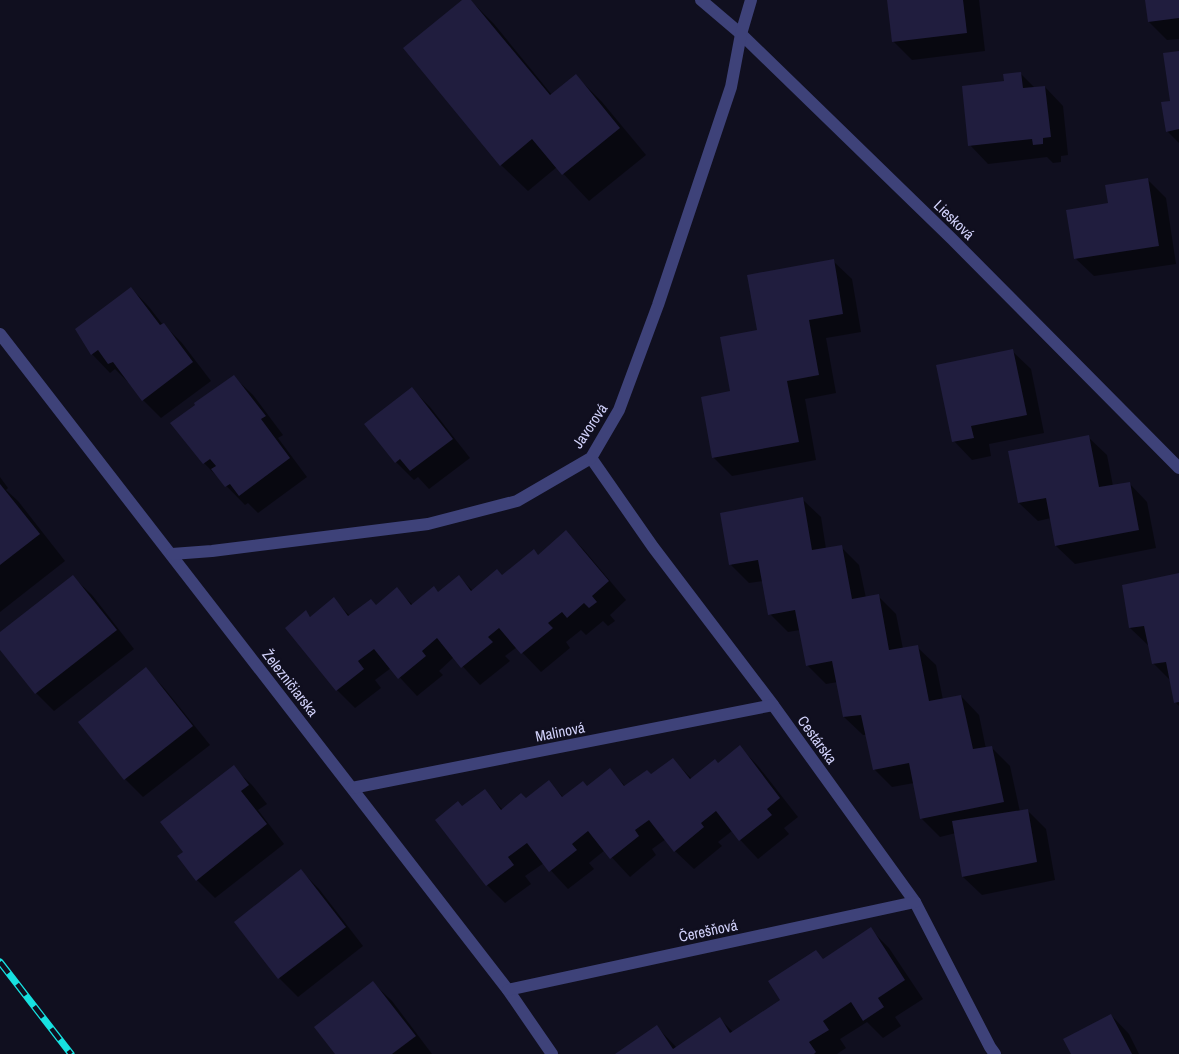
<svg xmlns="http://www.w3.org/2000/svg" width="1179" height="1054" viewBox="0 0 1179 1054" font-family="'Archivo Narrow',sans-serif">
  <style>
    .shadow { fill: #0007 }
    .building { fill: #201d3e }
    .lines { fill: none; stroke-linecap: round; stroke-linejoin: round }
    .street { stroke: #3e4279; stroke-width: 12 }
    .rail-casing { stroke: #17e1e0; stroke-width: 7 }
    .rail { stroke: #100f1f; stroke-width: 4.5; stroke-dasharray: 14; stroke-linecap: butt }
    .labels { text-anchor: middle; stroke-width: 4.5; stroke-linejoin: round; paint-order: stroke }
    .street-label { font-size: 15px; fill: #d1d1fa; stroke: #100f1f }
  </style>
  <rect width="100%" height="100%" fill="#100f1f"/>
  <g class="shadow">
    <path d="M464 0H470L494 24 552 95 576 76 602 102 646 155 589 201 557 167 528 191 501 165Z"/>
    <path d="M889 0H979L985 51 912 60 893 41Z"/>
    <path d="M1146 0H1179V39L1167 40 1149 22Z"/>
    <path d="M1179 52V143L1167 131Z"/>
    <path d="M1020 73 1035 88 1045 87 1063 106 1068 155 1061 156V162L1053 163 1047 157 988 164 970 145 1006 83Z"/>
    <path d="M1148 180 1166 198 1176 264 1094 276 1075 258 1110 204Z"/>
    <path d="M833 261 852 279 861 332 826 338 836 393 805 399 816 460 732 476 713 457 732 393 759 331Z"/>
    <path d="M131 288 149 307 163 325H164L182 343 211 381 161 418 143 400 129 381 128 382 115 369 110 373 92 354 77 329Z"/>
    <path d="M1012 351 1031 369 1044 433 989 444 991 456 972 460 954 441Z"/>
    <path d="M234 377 253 395 283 435 278 438 307 477 258 513 248 503 245 505 204 463Z"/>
    <path d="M412 389 430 407 470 458 429 489 418 477 414 480 396 462Z"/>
    <path d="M1088 437 1107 455 1113 486 1129 483 1147 502 1156 548 1075 564 1056 546 1051 518 1038 521 1019 503Z"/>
    <path d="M0 477 8 488 6 490 18 501 65 561 0 612Z"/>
    <path d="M802 499 821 517 826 549 841 547 859 565 866 598 878 596 896 614 903 649 917 647 936 665 943 700 961 696 979 715 986 749 992 748 1010 766 1020 812 1028 811 1046 829 1055 880 982 895 963 877 956 833 940 837 921 818 914 783 892 787 874 769 867 735H863L844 717 838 682 826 684 807 665 800 630 788 632 770 614 763 581 749 583 731 565Z"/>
    <path d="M566 532 584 550 626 600 610 615 615 621 608 626 603 621 586 635 581 630 566 642 570 648 541 672 517 647 505 656 510 661 480 685 454 657 439 671 443 675 417 696 391 668 375 680 381 688 355 708 337 690 306 612 311 618 333 599 350 616 376 606 397 590 413 605 439 594 459 577 473 591 539 556Z"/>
    <path d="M1179 575V706L1175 702 1171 681 1153 663 1149 646 1130 628Z"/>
    <path d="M73 577 92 595 134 649 54 711 36 693 0 647V634Z"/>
    <path d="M146 669 164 688 210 745 143 797 125 779Z"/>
    <path d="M740 747 758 766 798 817 784 828 789 834 758 859 732 831 718 842 722 846 694 869 675 851 666 839 652 849 656 855 630 877 605 850 589 863 594 869 568 889 544 863 525 876 531 884 505 903 487 885 462 807 484 791 503 810 526 800 549 782 564 798 587 788 610 770 626 787 651 776 673 760 692 779 718 765Z"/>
    <path d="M233 767 252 785 267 804 258 810 284 844 215 898 197 880 185 853Z"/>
    <path d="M301 871 319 889 363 946 298 997 280 979 236 922Z"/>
    <path d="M870 929 889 948 923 999 895 1017 901 1026 883 1038 867 1022 840 1039 846 1048 837 1054H617L657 1027 677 1048 720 1019 734 1033 782 1000 824 960Z"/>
    <path d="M373 983 392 1001 432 1054H337Z"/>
    <path d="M1111 1015 1129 1034 1139 1054H1072Z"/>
  </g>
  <g class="building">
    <path d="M462 0H471L550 95 576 74 620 128 562 175 532 139 500 166 403 48Z"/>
    <path d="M887 0H963L967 33 892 42Z"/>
    <path d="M1145 0H1179V18L1148 22Z"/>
    <path d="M1179 51V129L1166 132 1161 102 1170 101 1163 53Z"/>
    <path d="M1021 72 1023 88 1045 86 1051 137 1043 138V144L1033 145 1032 139 968 146 962 86 1004 81 1003 74Z"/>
    <path d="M1148 178 1159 246 1074 259 1066 210 1108 203 1105 185Z"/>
    <path d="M834 259 843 314 809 320 819 375 787 381 799 442 712 458 701 397 730 391 720 337 757 330 747 275Z"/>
    <path d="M131 287 160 325 164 323 193 362 142 401 113 362 108 364 98 350 91 355 75 329Z"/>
    <path d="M1013 349 1027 415 971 426 974 438 952 442 936 365Z"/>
    <path d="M234 375 266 416 261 419 290 458 239 496 230 484 225 487 211 469 216 466 210 459 203 464 170 423 195 405 194 403Z"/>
    <path d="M412 387 453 439 410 471 400 459 395 463 364 424Z"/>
    <path d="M1089 435 1099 487 1130 482 1139 530 1055 546 1046 498 1018 503 1008 451Z"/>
    <path d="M0 484 40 534 0 565Z"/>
    <path d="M803 497 812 550 842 545 852 599 879 594 889 650 918 645 929 701 961 695 973 749 992 746 1004 802 920 819 909 763 873 770 861 715 843 717 832 661 806 666 795 610 768 615 758 560 729 565 720 513Z"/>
    <path d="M566 530 609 581 592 596 597 602 589 608 584 603 567 618 562 612 548 623 553 628 521 654 499 628 488 637 493 642 461 668 437 638 422 651 426 656 398 679 374 649 358 661 364 669 336 691 285 628 306 610 310 617 334 597 348 616 371 599 376 605 397 587 411 605 434 586 438 592 459 575 471 591 497 569 502 575 534 549 538 555Z"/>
    <path d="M1179 573V702L1174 703 1166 662 1152 664 1144 626 1129 628 1122 585Z"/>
    <path d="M73 575 117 630 35 694 0 650V632Z"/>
    <path d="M146 667 193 726 124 780 78 722Z"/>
    <path d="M740 745 780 798 767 809 772 815 739 841 716 811 701 823 704 827 674 852 649 820 635 830 639 836 610 859 588 831 572 844 577 850 549 872 527 843 508 857 514 865 486 886 435 820 458 801 462 806 485 789 501 810 521 793 526 798 549 780 562 797 583 781 587 786 610 768 624 786 647 770 651 774 673 758 690 779 715 759 718 763Z"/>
    <path d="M234 765 249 785 241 791 267 824 196 881 177 856 183 852 160 822Z"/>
    <path d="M1028 809 1037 862 962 877 952 821Z"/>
    <path d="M301 869 346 927 278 979 234 922Z"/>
    <path d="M871 927 905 980 878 998 884 1007 863 1021 851 1002 823 1021 829 1030 809 1042 816 1052 814 1054H615L657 1025 673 1049 720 1017 730 1033 780 1000 768 981 816 950 823 959Z"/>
    <path d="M373 981 416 1036 392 1054H335L314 1027Z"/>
    <path d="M1111 1014 1132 1054H1071L1063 1039Z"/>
  </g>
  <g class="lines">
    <g class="street">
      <path d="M701 0 741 34 952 239 1179 468"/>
      <path d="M0 334 508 990 552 1054"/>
      <path d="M591 458 653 547 773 705 915 902 990 1047 995 1054"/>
      <path d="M172 554 212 551 428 524 517 501 591 458 619 410 658 305 731 87 741 34 751 0"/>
      <path d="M352 788 773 705"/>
      <path d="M508 990 915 902"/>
    </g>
    <g class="rail-casing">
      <path id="rail" d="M0 962 71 1054"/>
    </g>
    <use href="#rail" class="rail"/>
  </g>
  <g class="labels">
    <g class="street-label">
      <text transform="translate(954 220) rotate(44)" y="5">Liesková</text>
      <text transform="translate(590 426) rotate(-56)" y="5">Javorová</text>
      <text transform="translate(290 683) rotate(52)" y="5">Železničiarska</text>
      <text transform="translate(560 732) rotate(-11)" y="5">Malinová</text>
      <text transform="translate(817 740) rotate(54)" y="5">Cestárska</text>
      <text transform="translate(708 931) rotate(-12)" y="5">Čerešňová</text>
    </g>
  </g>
</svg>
